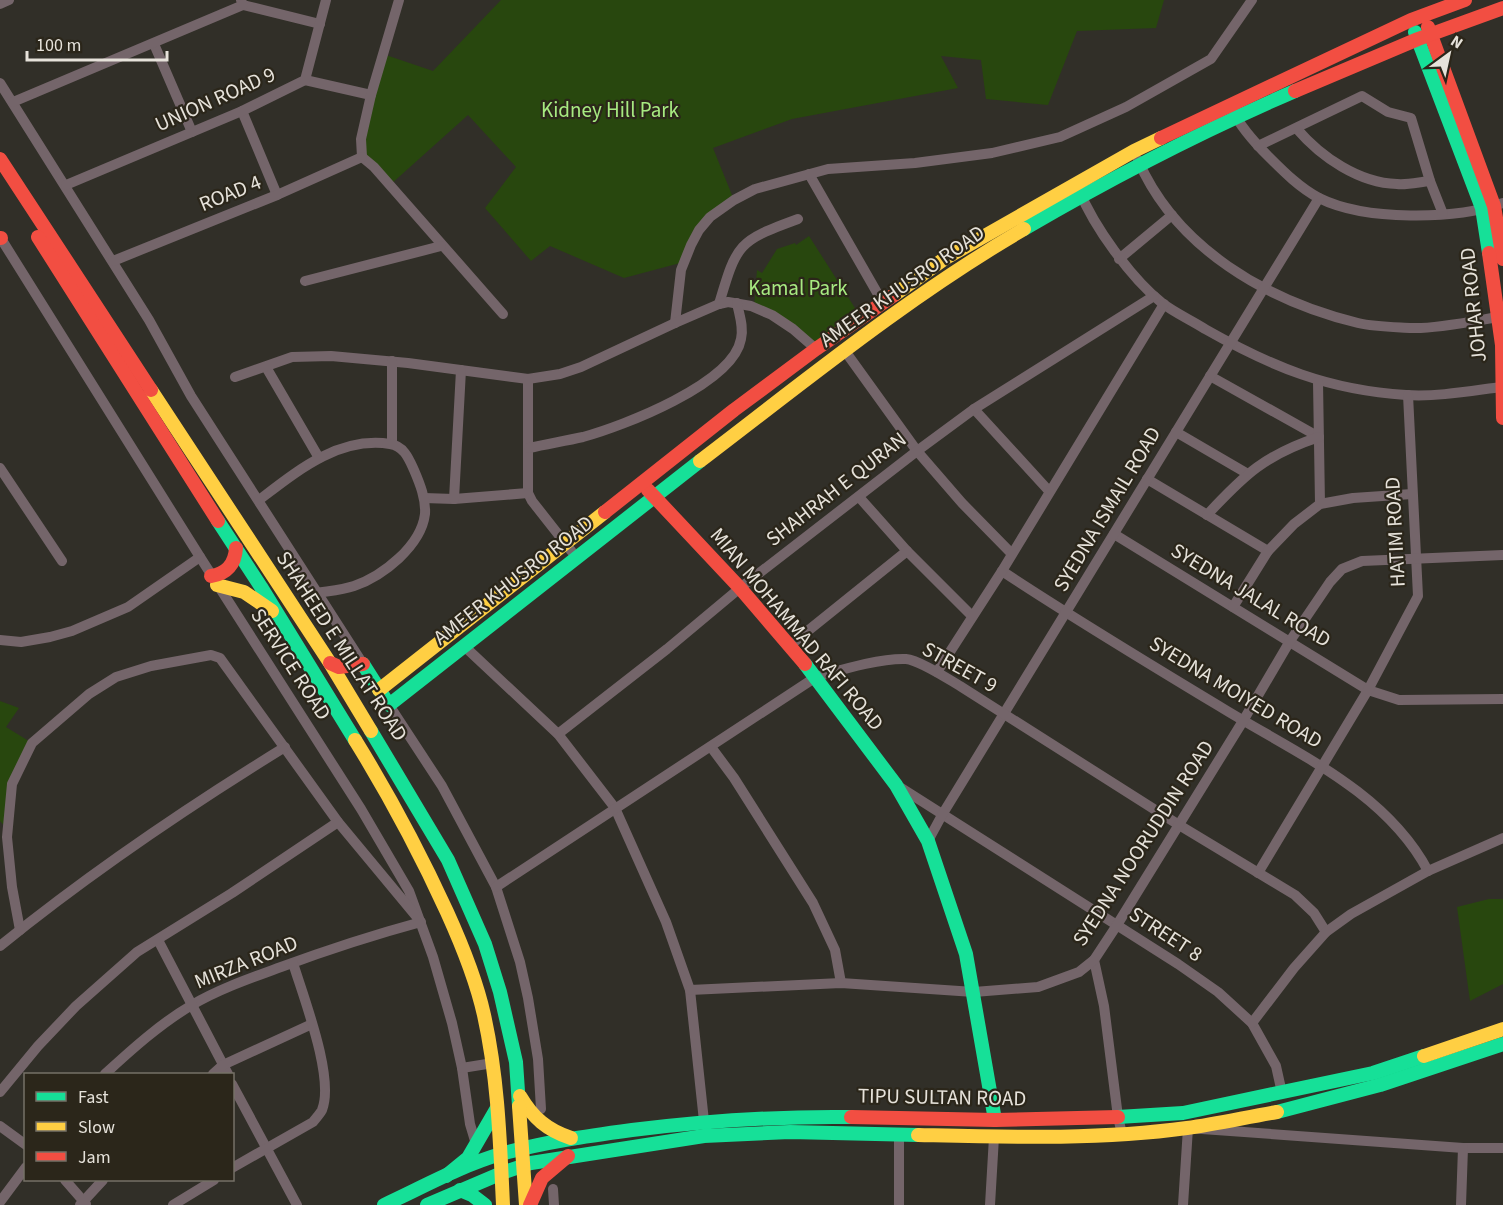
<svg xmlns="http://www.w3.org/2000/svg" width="1503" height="1205" viewBox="0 0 1503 1205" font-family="'Source Sans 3',sans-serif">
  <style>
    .green { fill: #28470e }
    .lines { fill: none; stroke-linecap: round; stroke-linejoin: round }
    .street { stroke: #74656a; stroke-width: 10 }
    .fast { stroke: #16e098; stroke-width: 14 }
    .slow { stroke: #ffcf43; stroke-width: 14 }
    .jam { stroke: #f24e42; stroke-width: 14 }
    .labels { text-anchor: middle; stroke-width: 4.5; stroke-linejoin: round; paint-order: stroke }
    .street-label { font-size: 21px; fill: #e6e2da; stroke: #2b261a }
    .park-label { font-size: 21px; fill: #a7ea81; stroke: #2b261a }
  </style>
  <rect width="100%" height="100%" fill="#312f28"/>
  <g class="green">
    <path d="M501 0H1164L1156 28 1077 31 1048 105 986 99 981 60 941 56 958 88 792 119 713 148 734 200 699 230 684 262 624 278 550 246 531 261 485 208 516 167 468 115 390 185 362 157 383 54 433 71Z"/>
    <path d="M809 236 862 319 816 349 754 307 757 270 762 273 777 249 795 243 796 245Z"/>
    <path d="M0 701 19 708 6 727 32 743 12 784 8 830 0 821Z"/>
    <path d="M1489 899H1503V984L1470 1001 1457 907Z"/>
  </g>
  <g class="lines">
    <g class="street">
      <path d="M241 0 243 5 320 24"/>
      <path d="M0 4 9 0"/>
      <path d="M154 44 192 132"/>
      <path d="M305 80 371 95"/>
      <path d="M0 83 149 320 191 396 363 664"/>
      <path d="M13 102 243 5"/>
      <path d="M242 111 277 195"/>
      <path d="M1233 111C1241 128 1256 144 1269 157 1284 172 1300 188 1319 198 1365 221 1455 220 1503 203"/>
      <path d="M1297 129C1321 157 1359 183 1397 184 1408 185 1419 182 1430 181"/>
      <path d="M1258 146 1362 96 1388 112 1411 118 1430 181 1443 214"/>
      <path d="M362 157 374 167 503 314"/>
      <path d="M362 157 361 139 371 95 399 0"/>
      <path d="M1138 160C1176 248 1267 301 1358 323 1375 327 1395 327 1412 328 1436 329 1474 321 1498 317"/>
      <path d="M809 174 883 303"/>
      <path d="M66 185 242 111 305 80 326 0"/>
      <path d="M1079 190C1094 227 1131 278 1162 303 1175 313 1191 320 1205 329 1272 367 1328 390 1406 395 1437 397 1470 391 1501 387"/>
      <path d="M0 237 200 557 361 809 409 891 433 957 452 1023 462 1068 470 1124 476 1144"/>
      <path d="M1119 259 1172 215"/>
      <path d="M113 261 277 195 362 157"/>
      <path d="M305 281 441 246"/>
      <path d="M719 304C737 243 738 241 798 219"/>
      <path d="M675 323 681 270 691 245 699 230 710 217 734 200 755 189 828 169 915 163 992 153 1060 137 1126 107 1211 59 1252 0"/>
      <path d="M845 351 917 451 962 503 1011 553"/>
      <path d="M266 367 319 458"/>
      <path d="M1210 376 1319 437"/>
      <path d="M235 377 292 357 331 356 408 363 528 379 560 374 581 367 675 323 719 304 728 302 751 306 772 315 793 329 816 349"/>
      <path d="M528 379V493L532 501 576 557"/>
      <path d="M1318 382 1320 504"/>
      <path d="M974 409 1049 491"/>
      <path d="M1176 432 1248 474"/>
      <path d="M392 444V361"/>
      <path d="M529 448C547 444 565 441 583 437 623 426 733 384 741 339 744 327 739 314 737 303"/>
      <path d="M0 468 62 561"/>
      <path d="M1147 479 1268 551"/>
      <path d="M859 497 907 551 972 616"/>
      <path d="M424 498 454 499 528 493"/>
      <path d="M454 499 461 370"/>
      <path d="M259 500C297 471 339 436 390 444 404 446 409 459 414 470 420 484 426 499 425 514 421 546 383 576 354 586 342 590 329 591 317 593"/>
      <path d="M1207 515C1245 474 1265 455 1319 437"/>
      <path d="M1114 534 1368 690 1399 700 1503 699"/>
      <path d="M1002 571C1073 618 1146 662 1219 706 1293 752 1385 790 1428 871"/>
      <path d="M1233 607 1268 551 1294 524 1320 504 1353 498 1412 494"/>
      <path d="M0 640 21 642 50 637 72 631 128 607 200 557"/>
      <path d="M463 645 558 734 615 808 666 922 690 990 704 1121"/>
      <path d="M789 646 907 551"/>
      <path d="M937 672 1002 571 1164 304"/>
      <path d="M389 705 442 786 496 887 520 962 528 998 538 1059 541 1109"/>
      <path d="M558 734 667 649 740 588 917 451 974 409 1154 296"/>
      <path d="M711 747 734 778 813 903 835 950 841 983"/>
      <path d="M898 786 1178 964 1218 992 1252 1023 1276 1066 1282 1093"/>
      <path d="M928 841 942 815 1319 198"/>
      <path d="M1258 873 1368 690 1418 596 1408 395"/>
      <path d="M496 887 816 677C841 670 880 658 906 659 919 660 948 679 960 686L1179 825 1295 895 1314 913 1326 932"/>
      <path d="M20 930 12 887 7 837 12 784 32 743 89 694 116 677 151 666 211 655 220 658 338 822 421 922C373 935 327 950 281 967 251 978 219 989 192 1005 161 1023 131 1050 105 1074"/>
      <path d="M158 940 228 1074"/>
      <path d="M0 946C90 873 186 808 285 747"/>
      <path d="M1094 960 1104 1006 1118 1117 1122 1134"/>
      <path d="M690 990 841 983 974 992 1038 987 1079 972 1094 960 1117 925 1243 721 1290 641 1330 582 1342 569 1362 561 1503 555"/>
      <path d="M1252 1023 1294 968 1326 932 1351 914 1428 871 1503 838"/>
      <path d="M462 1068 493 1063"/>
      <path d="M213 1074 223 1065 312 1024"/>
      <path d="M232 1084 297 1205"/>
      <path d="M0 1092 38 1046 76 1006 137 952 232 893 338 822"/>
      <path d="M0 1126 26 1145"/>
      <path d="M232 1168 313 1122C316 1118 320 1114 322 1110 335 1078 303 996 293 963"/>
      <path d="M65 1180 86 1204"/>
      <path d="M553 1189 554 1205"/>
      <path d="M0 1202 26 1167"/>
      <path d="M80 1205 103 1180"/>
      <path d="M173 1205 214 1180"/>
      <path d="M899 1205V1135"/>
      <path d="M990 1205 994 1137"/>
      <path d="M1183 1205 1188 1128 1463 1148H1503"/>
      <path d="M1461 1205 1463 1148"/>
    </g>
    <g class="fast">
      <path d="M1415 32 1482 208 1489 253"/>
      <path d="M1024 229C1111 178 1202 131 1295 91"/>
      <path d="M218 521 261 587 355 740"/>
      <path d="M363 664 389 705 700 461"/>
      <path d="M805 664 896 785 928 841 966 954 995 1120"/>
      <path d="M371 731 448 860 485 944 500 992 516 1062 519 1106"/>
      <path d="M1277 1112 1380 1085 1503 1044"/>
      <path d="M1118 1117 1183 1113 1373 1073 1424 1056"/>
      <path d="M446 1176 468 1158 497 1108"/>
      <path d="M460 1190 472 1195 485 1205"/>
      <path d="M384 1205C421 1188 462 1165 501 1154 544 1142 588 1136 632 1130 705 1121 777 1116 851 1117"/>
      <path d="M427 1205 502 1173 531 1163 704 1136 790 1132 918 1135"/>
    </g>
    <g class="slow">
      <path d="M894 295 944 259 1134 151 1161 138"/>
      <path d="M151 390 330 663 371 731"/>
      <path d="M700 461C805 381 909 296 1024 229"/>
      <path d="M217 585 244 592 272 611"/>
      <path d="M379 690 605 512"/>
      <path d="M355 740C389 795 420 853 447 912 462 945 476 979 484 1015 498 1078 500 1141 503 1205"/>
      <path d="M1424 1056 1503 1029"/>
      <path d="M520 1096C533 1118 547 1130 571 1138"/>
      <path d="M519 1106 526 1205"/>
      <path d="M918 1135C1007 1137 1099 1140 1187 1128 1217 1124 1247 1117 1277 1112"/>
    </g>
    <g class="jam">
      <path d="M1428 27 1494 206 1503 259"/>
      <path d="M1295 91 1418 39 1503 8"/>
      <path d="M1161 138 1411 20 1465 0"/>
      <path d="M0 159 151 390"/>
      <path d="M38 237 218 521"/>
      <path d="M0 238H1"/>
      <path d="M1489 253 1502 345 1503 418"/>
      <path d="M648 490 740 588 805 664"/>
      <path d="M605 512 734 410 816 349 894 295"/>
      <path d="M211 576C227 574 235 564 236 548"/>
      <path d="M330 663 339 667 363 664"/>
      <path d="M851 1117 995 1120 1118 1117"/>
      <path d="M530 1205 542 1178 568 1156"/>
    </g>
  </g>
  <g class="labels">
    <g class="street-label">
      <text transform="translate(215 99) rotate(-24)" y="7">UNION ROAD 9</text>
      <text transform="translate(230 193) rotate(-22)" y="7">ROAD 4</text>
      <text transform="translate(902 286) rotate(-35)" y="7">AMEER KHUSRO ROAD</text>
      <text transform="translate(1473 305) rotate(-96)" y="7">JOHAR ROAD</text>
      <text transform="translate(836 489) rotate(-38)" y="7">SHAHRAH E QURAN</text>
      <text transform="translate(1107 509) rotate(-59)" y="7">SYEDNA ISMAIL ROAD</text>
      <text transform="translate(1395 532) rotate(-93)" y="7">HATIM ROAD</text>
      <text transform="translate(513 580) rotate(-38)" y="7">AMEER KHUSRO ROAD</text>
      <text transform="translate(1251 595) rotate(31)" y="7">SYEDNA JALAL ROAD</text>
      <text transform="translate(797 629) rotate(50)" y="7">MIAN MOHAMMAD RAFI ROAD</text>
      <text transform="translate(342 646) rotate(57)" y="7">SHAHEED E MILLAT ROAD</text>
      <text transform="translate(291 664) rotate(57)" y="7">SERVICE ROAD</text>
      <text transform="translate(960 667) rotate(29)" y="7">STREET 9</text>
      <text transform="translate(1236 692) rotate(31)" y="7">SYEDNA MOIYED ROAD</text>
      <text transform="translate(1143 843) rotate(-57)" y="7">SYEDNA NOORUDDIN ROAD</text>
      <text transform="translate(1166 934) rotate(33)" y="7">STREET 8</text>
      <text transform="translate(246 962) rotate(-22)" y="7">MIRZA ROAD</text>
      <text transform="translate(942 1097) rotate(1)" y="7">TIPU SULTAN ROAD</text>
    </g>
    <g class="park-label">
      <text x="610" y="117">Kidney Hill Park</text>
      <text x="798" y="295">Kamal Park</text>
    </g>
  </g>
  <rect x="24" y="1073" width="210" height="108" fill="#2b261a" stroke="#767167" stroke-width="1.5"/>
  <rect x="36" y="1092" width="30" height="9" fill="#16e098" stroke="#767167" stroke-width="1.5"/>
  <text x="78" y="1103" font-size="18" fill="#e6e2da">Fast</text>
  <rect x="36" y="1122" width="30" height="9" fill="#ffcf43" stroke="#767167" stroke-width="1.5"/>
  <text x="78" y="1133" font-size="18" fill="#e6e2da">Slow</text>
  <rect x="36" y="1152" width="30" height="9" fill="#f24e42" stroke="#767167" stroke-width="1.5"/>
  <text x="78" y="1163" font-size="18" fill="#e6e2da">Jam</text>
  <g transform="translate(1449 54) rotate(33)" stroke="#2b261a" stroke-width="4.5" paint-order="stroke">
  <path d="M0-4.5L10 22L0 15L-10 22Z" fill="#e6e2da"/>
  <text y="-9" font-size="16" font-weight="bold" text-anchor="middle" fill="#e6e2da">N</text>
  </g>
  <path d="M27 51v9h140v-9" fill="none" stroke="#e6e2da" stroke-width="3"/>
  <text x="36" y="51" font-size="18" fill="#e6e2da" stroke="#2b261a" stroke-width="4.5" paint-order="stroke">100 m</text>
</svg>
